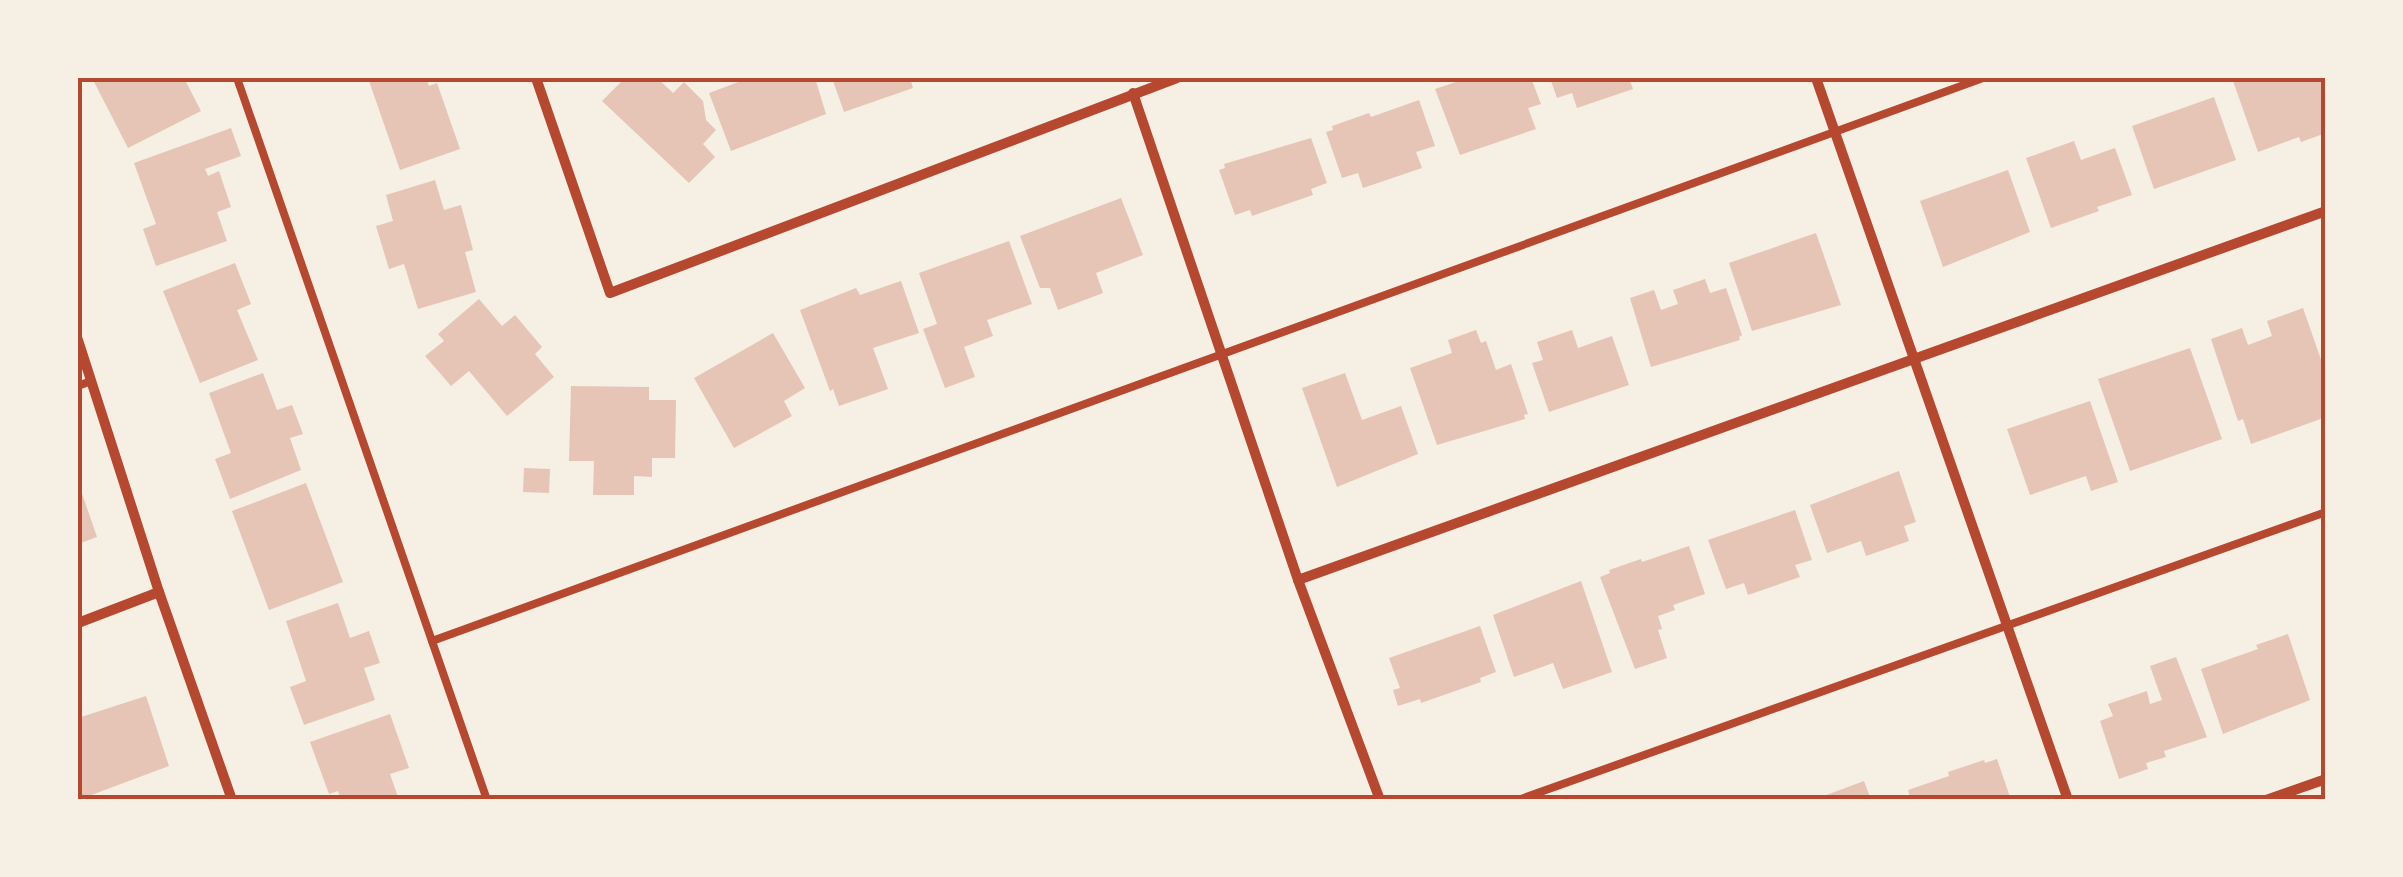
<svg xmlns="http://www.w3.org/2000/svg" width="2403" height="877" viewBox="0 0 2403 877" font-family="'Source Serif 4',serif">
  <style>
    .building { fill: #e6c5b7 }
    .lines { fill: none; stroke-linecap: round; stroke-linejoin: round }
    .service { stroke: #b5482f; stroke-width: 8 }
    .minor { stroke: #b5482f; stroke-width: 10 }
    .neatline { fill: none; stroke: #b5482f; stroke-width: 4 }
  </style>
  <rect width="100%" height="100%" fill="#f6efe4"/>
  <g class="building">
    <path d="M92 78H184L201 111 128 148Z"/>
    <path d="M381 78H426L429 86 437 83 460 149 400 170 369 81Z"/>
    <path d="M625 78H657L673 93 684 82 703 101 706 120 716 130 703 144 715 157 689 183 602 101Z"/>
    <path d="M749 78H815L826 114 731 151 709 93Z"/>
    <path d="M832 78H910L913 88 844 112Z"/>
    <path d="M1468 78H1531L1541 104 1528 108 1536 129 1460 155 1435 89Z"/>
    <path d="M1550 78H1629L1633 89 1577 108 1572 93 1557 98Z"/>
    <path d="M2232 78H2326V133L2301 142 2299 137 2258 152Z"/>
    <path d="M2214 97 2236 160 2154 189 2132 126Z"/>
    <path d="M1419 100 1435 146 1416 152 1422 168 1363 188 1358 173 1342 178 1326 132 1333 130 1332 126 1369 113 1371 117Z"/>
    <path d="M231 128 241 156 205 169 208 176 219 171 231 207 217 212 227 241 156 266 143 229 156 224 134 163Z"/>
    <path d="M1311 138 1327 183 1311 189 1313 195 1252 216 1250 210 1235 215 1219 170 1225 168 1224 164Z"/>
    <path d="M2074 141 2081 160 2115 148 2132 195 2097 207 2099 211 2051 228 2026 158Z"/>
    <path d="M2008 170 2030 232 1943 267 1920 201Z"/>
    <path d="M435 180 444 210 461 205 473 250 465 252 476 292 418 309 404 264 389 269 376 226 393 221 386 195Z"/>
    <path d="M1121 198 1143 255 1096 273 1103 293 1058 310 1050 288H1040L1020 236Z"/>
    <path d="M1816 233 1841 305 1752 331 1729 263Z"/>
    <path d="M1009 241 1032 304 987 320 993 336 964 347 975 377 945 388 923 329 937 324 919 273Z"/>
    <path d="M235 263 251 304 237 310 258 360 200 383 163 291Z"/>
    <path d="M1705 279 1710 293 1726 288 1742 335 1739 337 1740 340 1651 367 1630 298 1654 290 1661 310 1678 304 1673 290Z"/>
    <path d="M901 281 919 333 873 348 888 389 839 406 833 389 830 391 800 310 856 288 860 295Z"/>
    <path d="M479 299 502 326 515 315 542 347 535 354 554 377 507 416 469 371 451 386 425 356 444 341 438 334Z"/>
    <path d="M2303 308 2326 374V417L2251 444 2243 419 2238 421 2211 339 2242 328 2248 345 2272 336 2267 321Z"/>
    <path d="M1476 330 1481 343 1486 341 1496 370 1511 364 1528 414 1524 415 1525 419 1437 445 1410 368 1452 353 1448 340Z"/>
    <path d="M1572 330 1578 348 1612 336 1629 385 1549 412 1532 363 1543 360 1537 342Z"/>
    <path d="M773 333 805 388 784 401 792 416 734 448 694 378Z"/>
    <path d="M2190 348 2222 439 2130 471 2098 379Z"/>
    <path d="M263 373 277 410 292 405 303 434 290 438 301 470 230 499 215 459 231 453 209 393Z"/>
    <path d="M1345 373 1362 420 1401 406 1418 454 1337 487 1302 388Z"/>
    <path d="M571 386 649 387V400H676L675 458H652V477L634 476V495H593L594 461H569Z"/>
    <path d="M2090 401 2118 482 2091 491 2086 476 2030 495 2007 429Z"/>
    <path d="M524 468 550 469 549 493 523 492Z"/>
    <path d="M1899 471 1916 522 1904 526 1909 541 1866 556 1861 541 1827 553 1810 505Z"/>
    <path d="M78 482 97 537 78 544Z"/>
    <path d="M306 483 343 582 269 610 232 511Z"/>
    <path d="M1795 510 1812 560 1795 565 1800 577 1748 595 1744 583 1726 589 1708 540Z"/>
    <path d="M1689 546 1705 594 1673 605 1675 610 1658 616 1662 629 1658 630 1667 658 1635 669 1600 577 1610 573 1609 570 1641 559 1642 562Z"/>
    <path d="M1581 581 1612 672 1563 689 1553 663 1514 677 1493 615Z"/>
    <path d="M338 603 350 638 369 631 380 663 364 668 375 700 304 725 290 687 306 681 286 621Z"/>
    <path d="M1480 626 1496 672 1480 678 1481 682 1421 703 1420 699 1398 706 1393 690 1400 688 1389 658Z"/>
    <path d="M2288 634 2310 700 2223 734 2201 669 2258 649 2256 645Z"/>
    <path d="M2176 657 2207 737 2164 751 2166 757 2146 763 2148 769 2119 779 2100 721 2113 716 2108 704 2147 691 2150 704 2162 700 2150 666Z"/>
    <path d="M146 696 169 766 78 800V718Z"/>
    <path d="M390 714 409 768 390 774 399 800H341L338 791 329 794 310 742Z"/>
    <path d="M1997 759 2011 800H1911L1908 790 1949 776 1948 772 1984 760 1985 763Z"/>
    <path d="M1864 781 1871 800H1822L1821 797Z"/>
  </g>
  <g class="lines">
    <g class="service">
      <path d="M237 78 487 800"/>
      <path d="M78 386 91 381"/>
      <path d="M432 641 1983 78"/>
      <path d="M1518 800 2326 512"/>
    </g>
    <g class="minor">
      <path d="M536 78 610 293 1177 78"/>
      <path d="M1816 78 2068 800"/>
      <path d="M1133 93 1298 580 1380 800"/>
      <path d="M78 340 159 592 232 800"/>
      <path d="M1298 580 2326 211"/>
      <path d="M78 623 159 592"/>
      <path d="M2266 800 2326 779"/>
    </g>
  </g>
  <rect width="2403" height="877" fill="none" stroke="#f6efe4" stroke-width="160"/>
  <rect x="80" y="80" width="2243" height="717" class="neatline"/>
</svg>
